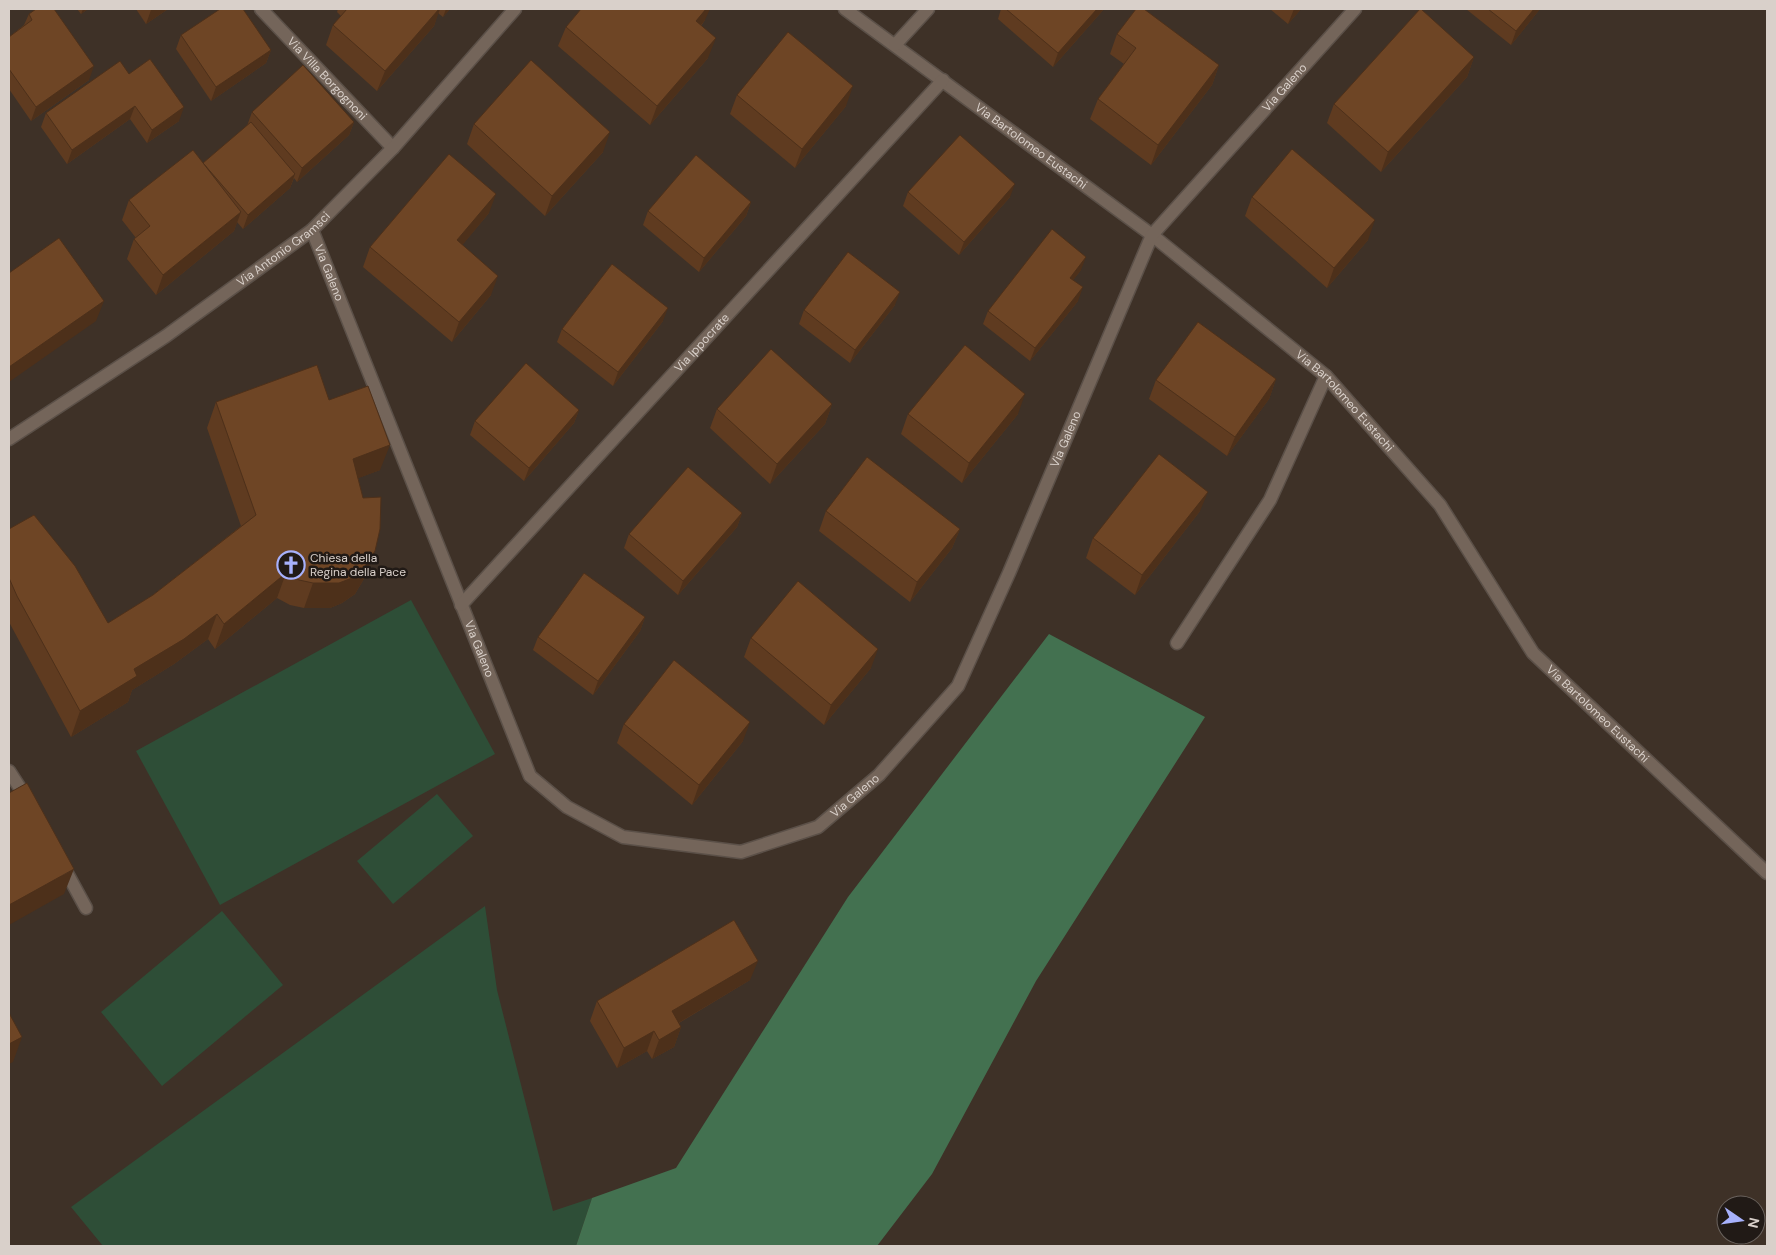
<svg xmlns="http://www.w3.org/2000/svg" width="1776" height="1255" viewBox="0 0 1776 1255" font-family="'DM Sans',sans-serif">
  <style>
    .green { fill: #2e4e37 }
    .forest { fill: #437150 }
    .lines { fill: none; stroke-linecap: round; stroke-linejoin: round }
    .lane-casing { stroke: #5b5048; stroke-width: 15 }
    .street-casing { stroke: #5b5048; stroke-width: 15 }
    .secondary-casing { stroke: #5b5048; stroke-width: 15 }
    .lane { stroke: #74655a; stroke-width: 12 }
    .street { stroke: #74655a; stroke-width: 12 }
    .secondary { stroke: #74655a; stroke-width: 12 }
    .wall { fill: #5f3b20 }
    .shaded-wall { fill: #4d301a }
    .building { fill: #6e4525; stroke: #4d301a }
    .labels { text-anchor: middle; stroke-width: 5; stroke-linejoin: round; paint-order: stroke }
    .street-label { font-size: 12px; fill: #d9d0ca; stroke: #211a16 }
    .poi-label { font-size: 12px; fill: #d9d0ca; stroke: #211a16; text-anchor: start }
  </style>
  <rect width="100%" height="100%" fill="#3e3127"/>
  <g class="green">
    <path d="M411 600 495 754 220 905 136 751Z"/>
    <path d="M437 794 473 836 393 904 357 861Z"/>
    <path d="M485 906 497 990 553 1211 592 1198 576 1246H103L71 1207Z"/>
    <path d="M222 911 283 985 162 1086 101 1012Z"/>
  </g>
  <path class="forest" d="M1049 634 1205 717 1036 981 932 1174 877 1246H576L592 1198 676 1168 848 897Z"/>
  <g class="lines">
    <g class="lane-casing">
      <g id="lane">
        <path d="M1177 643 1270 500 1326 376"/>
        <path d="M9 771 29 802"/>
        <path d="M62 864 86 908"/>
      </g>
    </g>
    <g class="street-casing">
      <g id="street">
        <path id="s1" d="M261 9 393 148"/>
        <path id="s2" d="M845 9 1152 235 1326 376 1440 505 1533 653 1767 873"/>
        <path d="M895 45 928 9"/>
        <path id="s3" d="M312 230 530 776 567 807 623 837 741 852 818 827 879 775 958 686 1009 573 1152 235 1355 9"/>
        <path id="s4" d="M461 605 943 80"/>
      </g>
    </g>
    <g class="secondary-casing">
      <g id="secondary">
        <path id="s5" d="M9 439 166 336 312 230 393 148 515 9"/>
      </g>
    </g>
    <use href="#lane" class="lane"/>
    <use href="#street" class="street"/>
    <use href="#secondary" class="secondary"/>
  </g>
  <g class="wall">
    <path d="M77 9H88L81 14Z"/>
    <path d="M136 9H168L146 24Z"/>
    <path d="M338 9H450L443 17 438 13 434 26 377 91 326 45 333 25 341 16 337 12Z"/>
    <path d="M1001 9H1104L1053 67 998 19Z"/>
    <path d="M1270 9H1301L1288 24Z"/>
    <path d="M1466 9H1540L1511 45Z"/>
    <path d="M29 14 89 80 31 121 9 89V37L24 25Z"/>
    <path d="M705 20 701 26 708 58 650 125 558 46 566 27Z"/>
    <path d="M1117 34 1219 65 1212 85 1151 165 1090 119 1098 99 1124 64 1110 54Z"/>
    <path d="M181 35 271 50 266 63 211 101 176 49Z"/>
    <path d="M1474 57 1467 77 1381 172 1327 123 1334 104Z"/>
    <path d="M129 74 179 121 147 143 130 119 67 164 41 127 46 113Z"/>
    <path d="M737 95 846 106 795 168 730 114Z"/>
    <path d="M252 112 354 122 349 135 297 182 294 178 290 188 243 229 237 222 234 231 156 295 127 259 134 239 136 238 122 220 129 200 203 163 247 126Z"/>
    <path d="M474 124 603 152 545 216 467 144Z"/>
    <path d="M908 192 1010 197 959 255 903 206Z"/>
    <path d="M1252 197 1368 240 1327 288 1245 216Z"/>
    <path d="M751 202 746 216 699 272 643 225 648 211Z"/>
    <path d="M489 213 462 245 491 295 452 342 363 267 370 247Z"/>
    <path d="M1081 270 1073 280 1078 301 1030 361 983 324 988 311Z"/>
    <path d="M895 305 850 363 799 324 804 310Z"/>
    <path d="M663 321 613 386 557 342 562 329Z"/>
    <path d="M1276 379 1269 399 1227 456 1149 399 1156 380Z"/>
    <path d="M329 400 380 470 358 478 375 551 365 577 355 594 342 603 330 608H304L290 605 277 598 215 649 208 639 174 664 132 690 128 702 71 737 9 622V529L108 623 153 595 241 526 207 428 216 402Z"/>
    <path d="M832 404 825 424 770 484 710 428 717 409Z"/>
    <path d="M579 410 574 423 524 481 470 435 475 421Z"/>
    <path d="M908 414H1018L962 483 901 434Z"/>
    <path d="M826 511 960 529 952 548 910 602 819 531Z"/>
    <path d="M1200 511 1135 595 1086 558 1093 538Z"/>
    <path d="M742 513 737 527 678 595 624 548 629 534Z"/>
    <path d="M645 617 640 631 593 695 533 650 538 637Z"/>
    <path d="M751 638 871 668 824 725 744 657Z"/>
    <path d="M624 724 743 741 692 805 617 743Z"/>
    <path d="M750 980 679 1023 681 1027 674 1047 652 1059 647 1051 617 1068 590 1021 597 1001Z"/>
  </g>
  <g class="shaded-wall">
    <path d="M83 9H88L81 14Z"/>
    <path d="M153 9H168L146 24 151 10Z"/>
    <path d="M439 9H440L434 26 377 91 385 71Z"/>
    <path d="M446 9H450L443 17Z"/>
    <path d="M706 9H710L705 20 689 40 696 21Z"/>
    <path d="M1097 9H1104L1053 67 1058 53Z"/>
    <path d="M1294 9H1301L1288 24Z"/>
    <path d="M1534 9H1540L1511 45 1516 31Z"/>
    <path d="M716 38 708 58 650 125 657 106Z"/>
    <path d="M271 50 266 63 211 101 216 87Z"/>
    <path d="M1474 57 1467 77 1381 172 1388 152Z"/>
    <path d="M1219 65 1212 85 1151 165 1158 145Z"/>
    <path d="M94 66 89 80 31 121 36 107Z"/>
    <path d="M853 86 846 106 795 168 802 149Z"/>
    <path d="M135 106 130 119 67 164 72 150Z"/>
    <path d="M184 107 179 121 147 143 152 130Z"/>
    <path d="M354 122 349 135 297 182 302 168Z"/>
    <path d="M610 132 603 152 545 216 552 196Z"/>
    <path d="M295 174 290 188 243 229 248 215Z"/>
    <path d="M1015 184 1010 197 959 255 964 242Z"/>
    <path d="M496 194 489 213 450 260 457 240Z"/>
    <path d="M751 202 746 216 699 272 704 258Z"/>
    <path d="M241 212 234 231 156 295 163 275Z"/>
    <path d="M1375 220 1368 240 1327 288 1334 268Z"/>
    <path d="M1086 257 1081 270 1065 291 1070 278Z"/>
    <path d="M498 276 491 295 452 342 459 322Z"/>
    <path d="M1083 287 1078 301 1030 361 1035 348Z"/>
    <path d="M900 292 895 305 850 363 855 350Z"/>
    <path d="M104 301 96 321 9 382V367Z"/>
    <path d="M668 308 663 321 613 386 618 372Z"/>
    <path d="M1276 379 1269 399 1227 456 1235 437Z"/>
    <path d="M1025 394 1018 414 962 483 969 463Z"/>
    <path d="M832 404 825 424 770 484 777 464Z"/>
    <path d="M579 410 574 423 524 481 529 468Z"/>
    <path d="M390 445 380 470 343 484 353 459Z"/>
    <path d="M1208 492 1200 511 1135 595 1142 575Z"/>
    <path d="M742 513 737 527 678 595 683 581Z"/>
    <path d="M960 529 952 548 910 602 917 582Z"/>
    <path d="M375 551 365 577 355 594 342 603 330 608H304L313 583Z"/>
    <path d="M286 573 277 598 215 649 224 624Z"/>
    <path d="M217 614 208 639 174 664 132 690 128 702 71 737 80 711 134 669Z"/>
    <path d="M645 617 640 631 593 695 598 681Z"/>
    <path d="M878 649 871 668 824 725 831 705Z"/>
    <path d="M750 722 743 741 692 805 699 785Z"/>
    <path d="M74 869 64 894 9 925V905Z"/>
    <path d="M758 961 750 980 665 1031 672 1011Z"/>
    <path d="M681 1027 674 1047 652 1059 659 1040Z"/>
    <path d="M654 1031 647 1051 617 1068 624 1048Z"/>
    <path d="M22 1037 13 1062 9 1064V1044Z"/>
  </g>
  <g class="building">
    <path d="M36 9H54L94 66 36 107 9 69V37L32 20 29 14Z"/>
    <path d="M220 9H243L271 50 216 87 181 35Z"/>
    <path d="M347 9H439L385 71 333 25Z"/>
    <path d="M581 9H706L696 21 716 38 657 106 566 27Z"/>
    <path d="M1006 9H1097L1058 53Z"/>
    <path d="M1136 9H1144L1219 65 1158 145 1098 99 1136 48 1117 34Z"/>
    <path d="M1420 9H1421L1474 57 1388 152 1334 104Z"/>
    <path d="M1488 9H1534L1516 31Z"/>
    <path d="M788 32 853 86 802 149 737 95Z"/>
    <path d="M150 59 184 107 152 130 135 106 72 150 46 113 120 61 129 74Z"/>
    <path d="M531 60 610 132 552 196 474 124Z"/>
    <path d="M303 65 354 122 302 168 252 112Z"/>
    <path d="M251 122 295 174 248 215 203 163Z"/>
    <path d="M960 135 1015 184 964 242 908 192Z"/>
    <path d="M1292 149 1375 220 1334 268 1252 197Z"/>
    <path d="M193 150 241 212 163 275 134 239 150 226 129 200Z"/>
    <path d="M449 154 496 194 457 240 498 276 459 322 370 247Z"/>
    <path d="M696 155 751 202 704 258 648 211Z"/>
    <path d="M1052 229 1086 257 1070 278 1083 287 1035 348 988 311Z"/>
    <path d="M59 238 104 301 9 367V273Z"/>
    <path d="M848 252 900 292 855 350 804 310Z"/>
    <path d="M612 264 668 308 618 372 562 329Z"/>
    <path d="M1198 322 1276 379 1235 437 1156 380Z"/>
    <path d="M965 345 1025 394 969 463 908 414Z"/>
    <path d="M771 349 832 404 777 464 717 409Z"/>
    <path d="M526 363 579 410 529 468 475 421Z"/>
    <path d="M317 365 329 400 368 386 390 445 353 459 363 498 381 497 380 529 375 551 364 568 352 578 339 583H313L299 580 286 573 224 624 217 614 184 639 134 669 137 676 80 711 17 596 9 578V529L34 515 75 566 108 623 153 595 256 515 216 402Z"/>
    <path d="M1159 454 1208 492 1142 575 1093 538Z"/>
    <path d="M867 457 960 529 917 582 826 511Z"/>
    <path d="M688 467 742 513 683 581 629 534Z"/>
    <path d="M584 573 645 617 598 681 538 637Z"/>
    <path d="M798 581 878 649 831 705 751 638Z"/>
    <path d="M674 660 750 722 699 785 624 724Z"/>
    <path d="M27 783 74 869 9 905V793Z"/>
    <path d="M734 920 758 961 672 1011 681 1027 659 1040 654 1031 624 1048 597 1001Z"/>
    <path d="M9 1013 22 1037 9 1044Z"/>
  </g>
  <defs>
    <g id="church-ring" transform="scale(1.4375)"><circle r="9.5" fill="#211a16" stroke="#a7b1fc" stroke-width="1.5"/><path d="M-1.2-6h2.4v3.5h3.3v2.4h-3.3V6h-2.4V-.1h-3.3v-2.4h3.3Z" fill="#a7b1fc"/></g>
  </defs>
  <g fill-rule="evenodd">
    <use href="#church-ring" x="291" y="565"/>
  </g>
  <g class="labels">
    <g class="street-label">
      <text dy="4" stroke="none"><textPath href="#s1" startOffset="96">Via Villa Borgognoni</textPath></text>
      <text dy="4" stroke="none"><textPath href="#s3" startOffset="1788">Via Galeno</textPath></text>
      <text dy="4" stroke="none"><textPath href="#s2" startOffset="231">Via Bartolomeo Eustachi</textPath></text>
      <text dy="4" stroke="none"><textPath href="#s5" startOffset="334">Via Antonio Gramsci</textPath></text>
      <text dy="4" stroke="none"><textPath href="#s3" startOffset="46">Via Galeno</textPath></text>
      <text dy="4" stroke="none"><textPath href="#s4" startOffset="356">Via Ippocrate</textPath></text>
      <text dy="4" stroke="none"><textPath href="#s2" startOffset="636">Via Bartolomeo Eustachi</textPath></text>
      <text dy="4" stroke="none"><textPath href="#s3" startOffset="1368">Via Galeno</textPath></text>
      <text dy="4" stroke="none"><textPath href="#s3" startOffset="451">Via Galeno</textPath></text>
      <text dy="4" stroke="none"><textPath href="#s2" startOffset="1041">Via Bartolomeo Eustachi</textPath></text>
      <text dy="4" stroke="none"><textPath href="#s3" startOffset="948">Via Galeno</textPath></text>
    </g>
    <g class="poi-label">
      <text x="310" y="562">Chiesa della<tspan x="310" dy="14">Regina della Pace</tspan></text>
    </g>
  </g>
  <rect width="1776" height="1255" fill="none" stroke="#d9d0ca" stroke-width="20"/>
  <g transform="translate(1741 1220) rotate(103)"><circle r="24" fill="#211a16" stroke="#6b635e"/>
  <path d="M0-4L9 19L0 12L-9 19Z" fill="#a7b1fc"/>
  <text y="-8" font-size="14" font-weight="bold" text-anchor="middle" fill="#d9d0ca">N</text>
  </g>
</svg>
